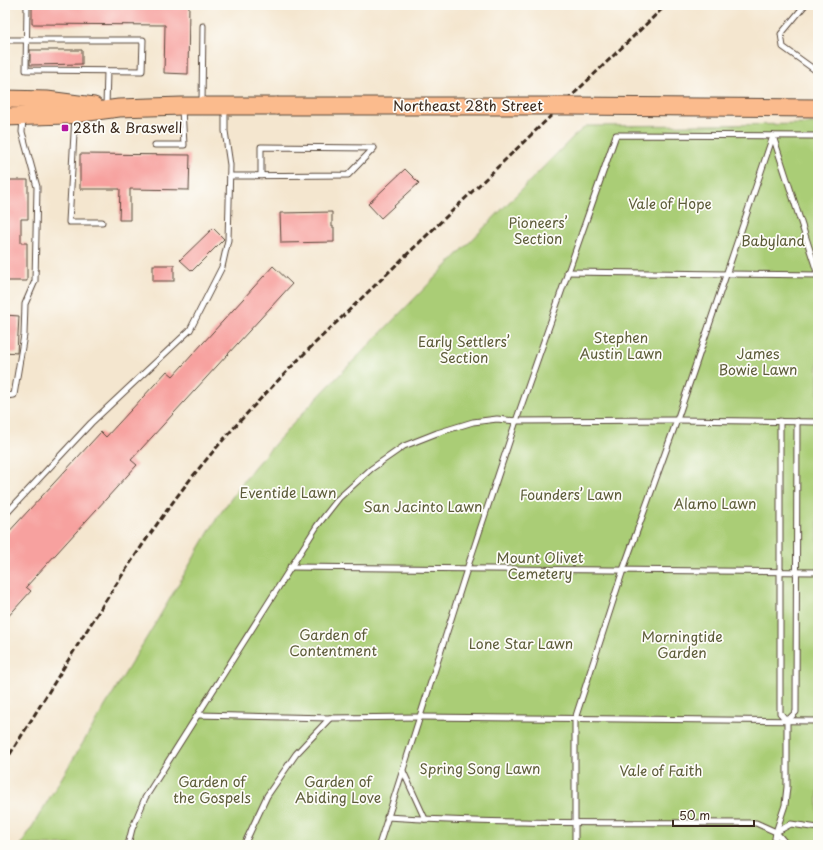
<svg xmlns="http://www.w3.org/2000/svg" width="823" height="850" viewBox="0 0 823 850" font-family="'Playpen Sans',sans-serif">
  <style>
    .green { fill: #aacd76; stroke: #727c4a }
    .building { fill: #f7a19f }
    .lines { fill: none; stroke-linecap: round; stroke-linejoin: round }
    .lane-casing { stroke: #574639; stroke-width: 7 }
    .primary-casing { stroke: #574639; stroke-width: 19 }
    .lane { stroke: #fff; stroke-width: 5 }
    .primary { stroke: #fbbb8d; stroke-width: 17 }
    .rail { stroke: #3b2a1e; stroke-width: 3; stroke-dasharray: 6 3; stroke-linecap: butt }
    .primary-bridge-casing { stroke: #574639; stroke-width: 19; stroke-linecap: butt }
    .primary-bridge { stroke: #fbbb8d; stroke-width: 17 }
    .poi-dot { fill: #b5179e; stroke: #fdfcf7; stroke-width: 1.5 }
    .labels { text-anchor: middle; stroke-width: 3.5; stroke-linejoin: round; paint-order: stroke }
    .street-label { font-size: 14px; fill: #3b2a1e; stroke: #fdfcf7 }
    .poi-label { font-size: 14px; fill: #3b2a1e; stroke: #fdfcf7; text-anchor: start }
    .park-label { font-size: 14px; fill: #5c5b38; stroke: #fdfcf7 }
  </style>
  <rect width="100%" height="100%" fill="#fdfcf7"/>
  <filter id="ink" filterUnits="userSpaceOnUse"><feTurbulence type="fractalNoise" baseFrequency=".025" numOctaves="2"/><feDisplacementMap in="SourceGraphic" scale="8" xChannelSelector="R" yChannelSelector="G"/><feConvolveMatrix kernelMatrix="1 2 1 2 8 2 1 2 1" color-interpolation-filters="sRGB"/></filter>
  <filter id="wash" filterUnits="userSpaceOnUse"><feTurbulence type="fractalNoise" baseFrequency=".012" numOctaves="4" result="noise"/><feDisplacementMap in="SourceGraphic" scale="16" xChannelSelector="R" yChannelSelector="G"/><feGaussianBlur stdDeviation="0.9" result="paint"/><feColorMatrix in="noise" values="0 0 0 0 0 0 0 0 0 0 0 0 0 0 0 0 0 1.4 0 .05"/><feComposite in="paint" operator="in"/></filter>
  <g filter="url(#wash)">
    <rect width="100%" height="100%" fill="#f4e6cf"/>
    <path class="green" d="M818 124V845H21L158 619 217 518 254 467 312 403 572 138 586 126Z"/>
    <g id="blocks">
      <g class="building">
        <path d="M32 5H189L188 74 164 73 165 25 32 24Z"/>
        <path d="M30 50H82V64L30 65Z"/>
        <path d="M80 154 190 155 189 190 130 189V220H119L120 189H80Z"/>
        <path d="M405 169 419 183 381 218 368 204Z"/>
        <path d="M5 180H28V219H21V243H27V281H5Z"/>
        <path d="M332 212V227H334V242L281 243 280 213Z"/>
        <path d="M213 228 224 239 192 271 180 260Z"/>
        <rect x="153" y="265" width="21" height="16"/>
        <path d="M273 266 292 284 131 460 137 465 26 587 31 591 5 620V536L101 432 106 437 167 371 173 376Z"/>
        <path d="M5 315 19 316 17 353 5 352Z"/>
      </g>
    </g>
  </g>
  <g filter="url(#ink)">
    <use href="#blocks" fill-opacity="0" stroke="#574639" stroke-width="1"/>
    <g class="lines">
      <g class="lane-casing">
        <g id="lane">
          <path d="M805 5 781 34 783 47 815 70H818"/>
          <path d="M5 40H143L142 71 26 70 27 5"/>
          <path d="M202 103 203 26"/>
          <path d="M106 107 107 71"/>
          <path d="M75 116 69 222H102"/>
          <path d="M773 136 818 275"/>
          <path d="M155 145H184L182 109"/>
          <path d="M230 176 348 175 374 148 261 147V176"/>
          <path d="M567 272 818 275"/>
          <path d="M5 396 14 395 24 335 25 304 35 281 37 187 22 132 23 119"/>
          <path d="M780 421V713L787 721"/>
          <path d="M5 515 91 423 190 330 222 267 228 240 230 165 225 131V109"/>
          <path d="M290 567 818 572"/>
          <path d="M198 715 330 718 420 717 818 721"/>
          <path d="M403 771 425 819"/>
          <path d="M387 817C509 825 633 822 756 823L776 832 787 845"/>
          <path d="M776 832 791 824 818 828"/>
          <path d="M128 845 132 829 145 798 317 526 339 498 371 469 404 446 437 433 473 422 497 419 516 421 677 420 818 422"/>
          <path d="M244 845 267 796 296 754 330 718"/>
          <path d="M379 845 467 569 516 421 616 135 818 136"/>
          <path d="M575 845V719L623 570 677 420 773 136"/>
          <path d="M774 845 776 832 785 805 787 787V721L796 712 797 421"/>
        </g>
      </g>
      <g class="primary-casing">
        <g id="primary">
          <path d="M5 99 47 100 94 106"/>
          <path d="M5 117 66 115 119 108 182 106H277"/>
        </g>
      </g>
      <use href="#lane" class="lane"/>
      <use href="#primary" class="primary"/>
      <path class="rail" d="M5 762C64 669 118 574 185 486 224 436 268 390 313 345L666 5"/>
      <g class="primary-bridge-casing">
        <path id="primary-bridge" d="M277 106H570L818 108"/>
      </g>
      <use href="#primary-bridge" class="primary-bridge"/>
    </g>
  </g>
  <rect class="poi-dot" x="61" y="124" width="8" height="8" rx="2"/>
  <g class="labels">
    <g class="street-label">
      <text x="468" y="111">Northeast 28th Street</text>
    </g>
    <g class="poi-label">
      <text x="73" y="133">28th &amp; Braswell</text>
    </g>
    <g class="park-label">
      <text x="670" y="209">Vale of Hope</text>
      <text x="538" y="228">Pioneers’<tspan x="538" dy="16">Section</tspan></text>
      <text x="773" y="246">Babyland</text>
      <text x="621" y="343">Stephen<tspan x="621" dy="16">Austin Lawn</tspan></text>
      <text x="464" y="347">Early Settlers’<tspan x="464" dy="16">Section</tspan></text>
      <text x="758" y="359">James<tspan x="758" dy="16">Bowie Lawn</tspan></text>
      <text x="288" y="498">Eventide Lawn</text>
      <text x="571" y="500">Founders’ Lawn</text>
      <text x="715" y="509">Alamo Lawn</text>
      <text x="423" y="512">San Jacinto Lawn</text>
      <text x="540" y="563">Mount Olivet<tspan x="540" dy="16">Cemetery</tspan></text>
      <text x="333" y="640">Garden of<tspan x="333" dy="16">Contentment</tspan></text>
      <text x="682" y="642">Morningtide<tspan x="682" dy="16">Garden</tspan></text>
      <text x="521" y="649">Lone Star Lawn</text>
      <text x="480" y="774">Spring Song Lawn</text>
      <text x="661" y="776">Vale of Faith</text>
      <text x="212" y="787">Garden of<tspan x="212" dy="16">the Gospels</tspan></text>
      <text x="338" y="787">Garden of<tspan x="338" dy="16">Abiding Love</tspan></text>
    </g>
  </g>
  <rect width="823" height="850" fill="none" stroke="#fdfcf7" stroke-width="20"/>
  <path d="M673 820v6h81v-6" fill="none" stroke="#3b2a1e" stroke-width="2"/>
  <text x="679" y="820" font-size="12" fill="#3b2a1e" stroke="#fdfcf7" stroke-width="3" paint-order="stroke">50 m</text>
</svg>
